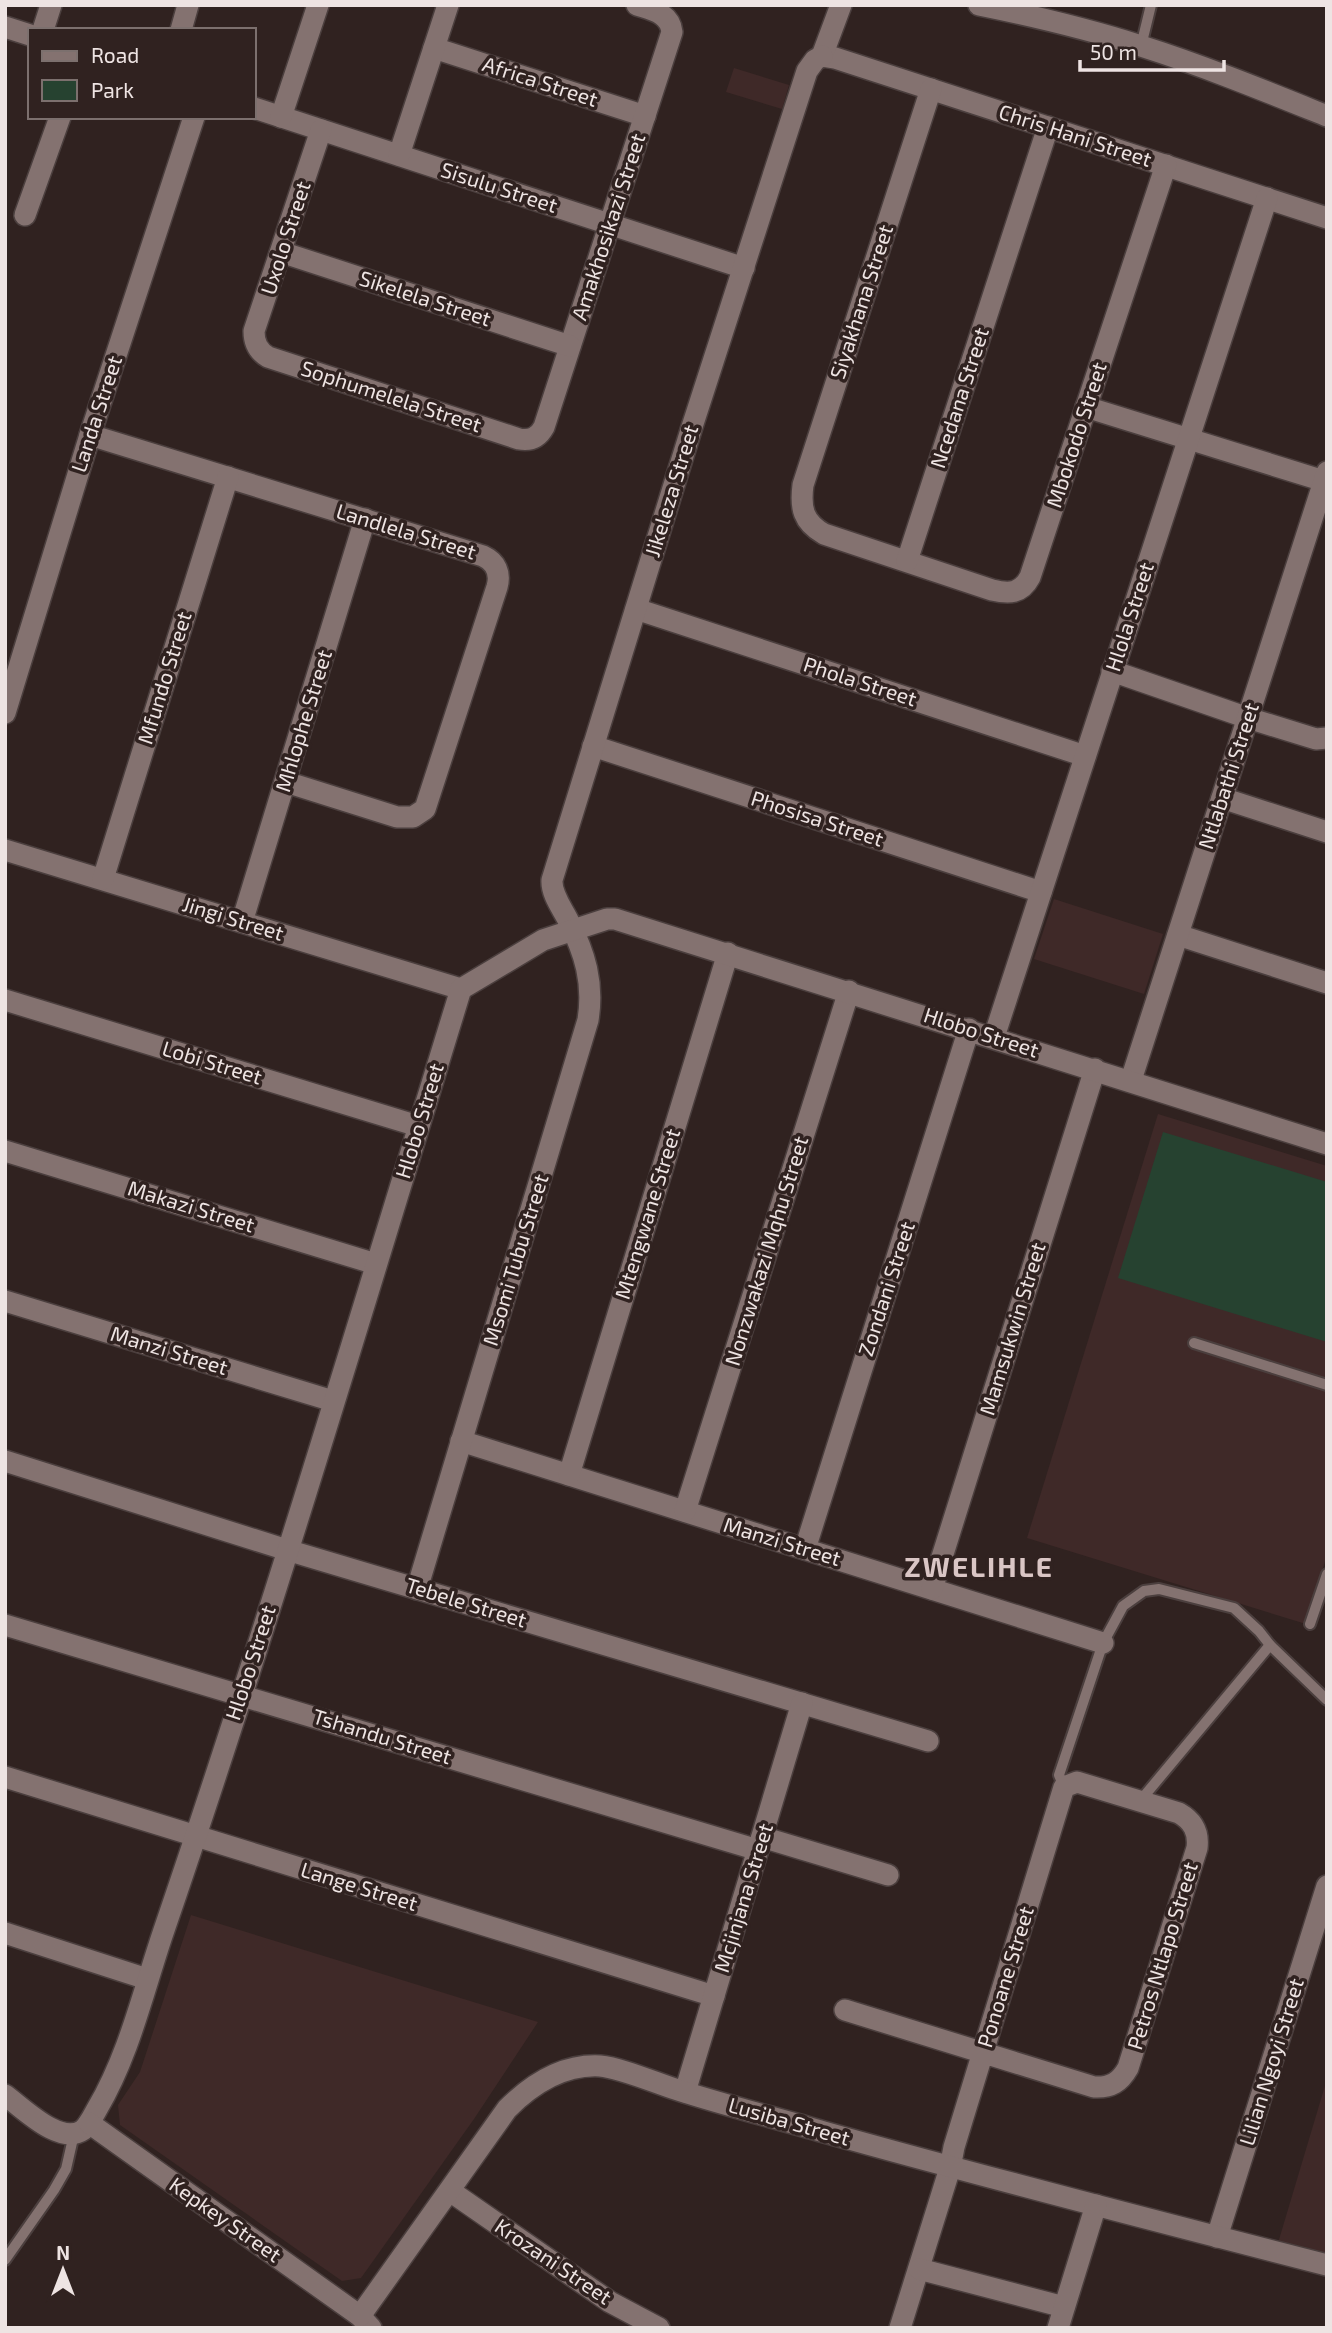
<svg xmlns="http://www.w3.org/2000/svg" width="1332" height="2333" viewBox="0 0 1332 2333" font-family="'Exo 2',sans-serif">
  <style>
    .built { fill: #3f2928 }
    .green { fill: #264230 }
    .lines { fill: none; stroke-linecap: round; stroke-linejoin: round }
    .service-casing { stroke: #4b3f3e; stroke-width: 14 }
    .minor-casing { stroke: #4b3f3e; stroke-width: 24 }
    .service { stroke: #847270; stroke-width: 10 }
    .minor { stroke: #847270; stroke-width: 21 }
    .labels { text-anchor: middle; stroke-width: 7; stroke-linejoin: round; paint-order: stroke }
    .street-label { font-size: 21px; fill: #eee4e3; stroke: #302220 }
    .district-label { font-size: 28px; font-weight: bold; letter-spacing: 2px; fill: #dac6c5; stroke: #302220 }
  </style>
  <rect width="100%" height="100%" fill="#302220"/>
  <g class="built">
    <path d="M734 68 789 85 782 109 726 92Z"/>
    <path d="M1054 899 1163 934 1144 994 1034 959Z"/>
    <path d="M1158 1114 1327 1166V1555L1306 1624 1027 1538Z"/>
    <path d="M191 1915 538 2022 474 2119 361 2278 342 2281 120 2125 118 2105 140 2072Z"/>
    <path d="M1327 2079V2256L1278 2243Z"/>
  </g>
  <path class="green" d="M1163 1132 1327 1182V1342L1118 1278Z"/>
  <g class="lines">
    <g class="service-casing">
      <g id="service">
        <path d="M1141 46 1151 5"/>
        <path d="M1194 1343 1327 1385"/>
        <path d="M1310 1624 1327 1574"/>
        <path d="M1064 1787 1059 1775 1103 1643 1123 1606 1144 1591 1159 1589 1234 1608 1259 1631 1270 1645 1327 1700"/>
        <path d="M1140 1801 1270 1645"/>
        <path d="M5 2260 54 2190 66 2169 74 2134"/>
      </g>
    </g>
    <g class="minor-casing">
      <g id="minor">
        <path d="M979 5C1033 16 1088 29 1141 46 1204 66 1265 91 1327 116"/>
        <path d="M5 27 30 35"/>
        <path d="M43 30 51 5"/>
        <path d="M181 30 188 5"/>
        <path d="M434 48 645 116"/>
        <path d="M822 56 835 58 1327 218"/>
        <path d="M822 56 841 5"/>
        <path d="M931 89 803 485C800 508 803 522 824 534L992 590C1009 594 1021 594 1030 577L1166 165"/>
        <path d="M254 108 744 268"/>
        <path d="M281 117 318 5"/>
        <path d="M321 130 254 331C254 343 258 351 268 357L519 439C530 441 538 438 544 427L672 32C670 13 652 10 637 5"/>
        <path d="M399 155 448 5"/>
        <path d="M25 215 60 117"/>
        <path d="M281 252 570 346"/>
        <path d="M1086 407 1324 481"/>
        <path d="M90 435 483 556C496 562 501 573 497 587L425 809 413 817H397L286 782"/>
        <path d="M907 561 1048 127"/>
        <path d="M636 609 1085 756"/>
        <path d="M1112 671 1248 718 1316 739 1327 738"/>
        <path d="M5 713 90 435 194 117"/>
        <path d="M593 746 1041 892"/>
        <path d="M1222 798 1327 832"/>
        <path d="M5 850 461 989"/>
        <path d="M103 879 228 477"/>
        <path d="M242 922 365 519"/>
        <path d="M1178 935 1327 983"/>
        <path d="M5 1000 418 1126"/>
        <path d="M994 1037 1267 198"/>
        <path d="M1131 1080 1327 472"/>
        <path d="M5 1151 376 1264"/>
        <path d="M5 1301 333 1401"/>
        <path d="M461 1441 1103 1643"/>
        <path d="M5 1461 287 1550 928 1741"/>
        <path d="M569 1475 728 953"/>
        <path d="M685 1511 849 991"/>
        <path d="M805 1549 969 1029"/>
        <path d="M417 1589 588 1020C594 983 585 953 568 920 562 908 551 894 552 880L691 430 807 71 815 60 822 56"/>
        <path d="M932 1589 1095 1069"/>
        <path d="M5 1625 758 1850"/>
        <path d="M5 1777 714 1996"/>
        <path d="M762 1837 888 1875"/>
        <path d="M5 1933 147 1979"/>
        <path d="M845 2010 1094 2087C1111 2088 1120 2082 1128 2068L1197 1848C1199 1832 1193 1821 1179 1813L1077 1782 1064 1787 954 2147 950 2168 900 2328"/>
        <path d="M685 2092 802 1703"/>
        <path d="M5 2095C23 2108 60 2146 83 2130 89 2125 93 2116 97 2109 129 2055 143 1992 163 1933 270 1620 364 1304 461 989L543 940 607 919H615L1327 1144"/>
        <path d="M89 2123 360 2316 371 2328"/>
        <path d="M450 2191 610 2302 659 2328"/>
        <path d="M1217 2237 1327 1886"/>
        <path d="M919 2269 1064 2307"/>
        <path d="M360 2316 507 2109C532 2084 563 2064 600 2066 622 2068 658 2084 681 2091 728 2106 776 2118 824 2132 991 2179 1159 2222 1327 2265"/>
        <path d="M1058 2328 1096 2205"/>
      </g>
    </g>
    <use href="#service" class="service"/>
    <use href="#minor" class="minor"/>
  </g>
  <g class="labels">
    <g class="street-label">
      <text transform="translate(540 82) rotate(18)" y="7">Africa Street</text>
      <text transform="translate(1075 136) rotate(18)" y="7">Chris Hani Street</text>
      <text transform="translate(499 188) rotate(18)" y="7">Sisulu Street</text>
      <text transform="translate(609 227) rotate(-72)" y="7">Amakhosikazi Street</text>
      <text transform="translate(286 238) rotate(-72)" y="7">Uxolo Street</text>
      <text transform="translate(425 299) rotate(18)" y="7">Sikelela Street</text>
      <text transform="translate(862 302) rotate(-72)" y="7">Siyakhana Street</text>
      <text transform="translate(391 397) rotate(18)" y="7">Sophumelela Street</text>
      <text transform="translate(960 398) rotate(-72)" y="7">Ncedana Street</text>
      <text transform="translate(97 414) rotate(-72)" y="7">Landa Street</text>
      <text transform="translate(1077 435) rotate(-72)" y="7">Mbokodo Street</text>
      <text transform="translate(672 491) rotate(-73)" y="7">Jikeleza Street</text>
      <text transform="translate(406 532) rotate(17)" y="7">Landlela Street</text>
      <text transform="translate(1130 617) rotate(-72)" y="7">Hlola Street</text>
      <text transform="translate(165 678) rotate(-73)" y="7">Mfundo Street</text>
      <text transform="translate(860 682) rotate(18)" y="7">Phola Street</text>
      <text transform="translate(304 721) rotate(-73)" y="7">Mhlophe Street</text>
      <text transform="translate(1229 776) rotate(-72)" y="7">Ntlabathi Street</text>
      <text transform="translate(817 819) rotate(18)" y="7">Phosisa Street</text>
      <text transform="translate(233 919) rotate(17)" y="7">Jingi Street</text>
      <text transform="translate(981 1033) rotate(18)" y="7">Hlobo Street</text>
      <text transform="translate(212 1063) rotate(17)" y="7">Lobi Street</text>
      <text transform="translate(420 1121) rotate(-73)" y="7">Hlobo Street</text>
      <text transform="translate(191 1207) rotate(17)" y="7">Makazi Street</text>
      <text transform="translate(648 1214) rotate(-73)" y="7">Mtengwane Street</text>
      <text transform="translate(767 1251) rotate(-73)" y="7">Nonzwakazi Mqhu Street</text>
      <text transform="translate(516 1260) rotate(-73)" y="7">Msomi Tubu Street</text>
      <text transform="translate(887 1289) rotate(-72)" y="7">Zondani Street</text>
      <text transform="translate(1013 1329) rotate(-73)" y="7">Mamsukwin Street</text>
      <text transform="translate(169 1351) rotate(17)" y="7">Manzi Street</text>
      <text transform="translate(782 1542) rotate(17)" y="7">Manzi Street</text>
      <text transform="translate(466 1603) rotate(17)" y="7">Tebele Street</text>
      <text transform="translate(251 1663) rotate(-72)" y="7">Hlobo Street</text>
      <text transform="translate(382 1737) rotate(17)" y="7">Tshandu Street</text>
      <text transform="translate(359 1887) rotate(17)" y="7">Lange Street</text>
      <text transform="translate(744 1898) rotate(-73)" y="7">Mcjinjana Street</text>
      <text transform="translate(1163 1956) rotate(-73)" y="7">Petros Ntlapo Street</text>
      <text transform="translate(1006 1977) rotate(-73)" y="7">Ponoane Street</text>
      <text transform="translate(1272 2062) rotate(-73)" y="7">Lilian Ngoyi Street</text>
      <text transform="translate(789 2122) rotate(16)" y="7">Lusiba Street</text>
      <text transform="translate(225 2220) rotate(35)" y="7">Kepkey Street</text>
      <text transform="translate(553 2262) rotate(34)" y="7">Krozani Street</text>
    </g>
    <g class="district-label">
      <text x="979" y="1577">ZWELIHLE</text>
    </g>
  </g>
  <rect width="1332" height="2333" fill="none" stroke="#eee4e3" stroke-width="14"/>
  <rect x="28" y="28" width="228" height="91" fill="#302220" stroke="#7c706e" stroke-width="2"/>
  <rect x="42" y="51" width="35" height="10" fill="#847270" stroke="#7c706e" stroke-width="2"/>
  <text x="91" y="63" font-size="21" fill="#eee4e3">Road</text>
  <rect x="42" y="80" width="35" height="21" fill="#264230" stroke="#7c706e" stroke-width="2"/>
  <text x="91" y="98" font-size="21" fill="#eee4e3">Park</text>
  <g transform="translate(63 2270)" stroke="#302220" stroke-width="5" paint-order="stroke">
  <path d="M0-5L12 26L0 18L-12 26Z" fill="#eee4e3"/>
  <text y="-10" font-size="19" font-weight="bold" text-anchor="middle" fill="#eee4e3">N</text>
  </g>
  <path d="M1080 60v10h144v-10" fill="none" stroke="#eee4e3" stroke-width="3.5"/>
  <text x="1090" y="60" font-size="21" fill="#eee4e3" stroke="#302220" stroke-width="5" paint-order="stroke">50 m</text>
</svg>
